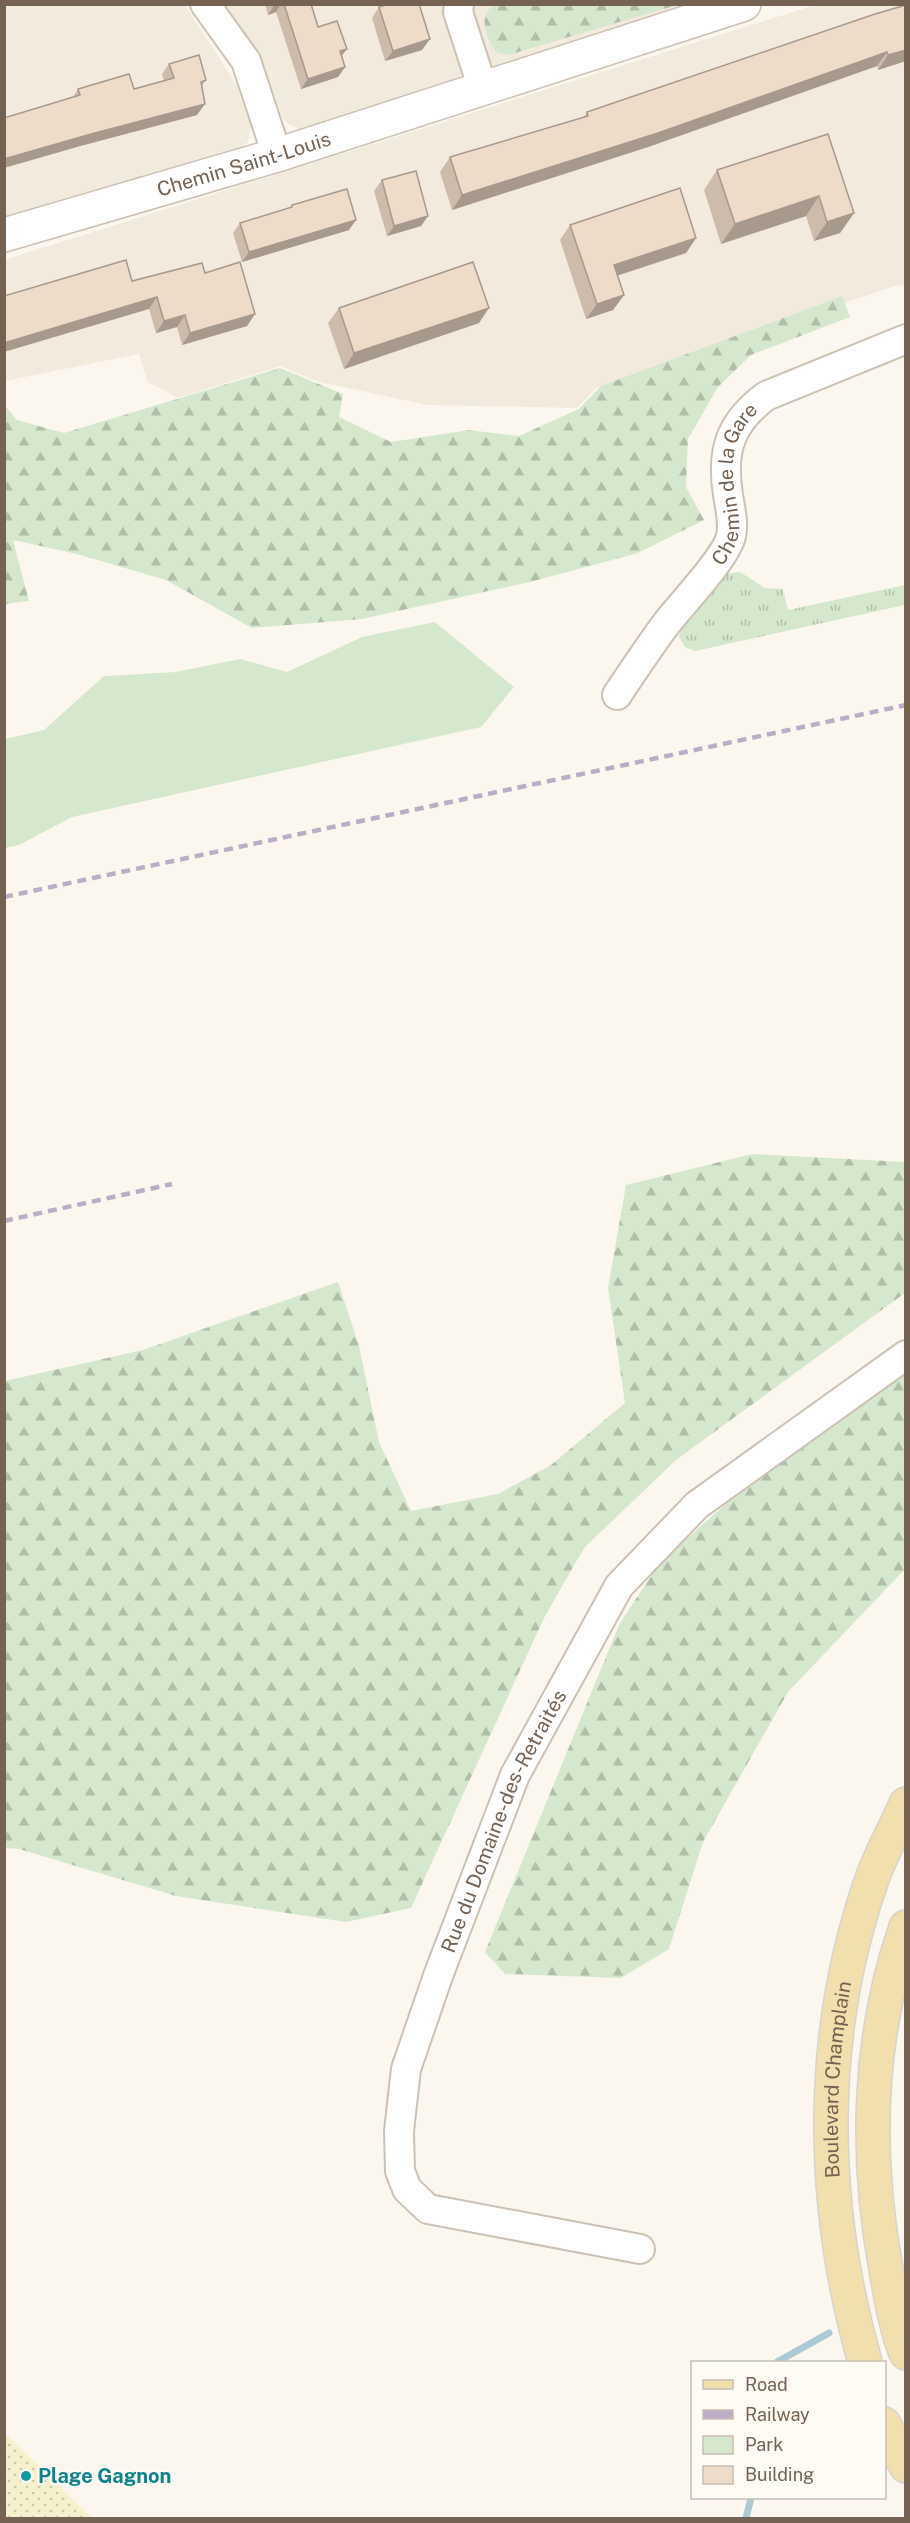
<svg xmlns="http://www.w3.org/2000/svg" width="910" height="2523" viewBox="0 0 910 2523" font-family="'Public Sans',sans-serif">
  <style>
    .residential { fill: #f2eadd }
    .grass { fill: url(#grass-tufts) }
    .forest { fill: url(#forest-firs) }
    .sand { fill: url(#sand-dots) }
    .park { fill: #d5e8cd }
    .lines { fill: none; stroke-linecap: round; stroke-linejoin: round }
    .stream { stroke: #abcad4; stroke-width: 7 }
    .minor-casing { stroke: #cdc1b4; stroke-width: 32 }
    .tertiary-casing { stroke: #cdc1b4; stroke-width: 36 }
    .primary-casing { stroke: #d8d3cf; stroke-width: 36 }
    .minor { stroke: #fff; stroke-width: 28 }
    .tertiary { stroke: #fff; stroke-width: 33 }
    .primary { stroke: #f1dfae; stroke-width: 33 }
    .rail { stroke: #bcacc5; stroke-width: 4.5; stroke-dasharray: 9 6; stroke-linecap: butt }
    .wall { fill: #cdbcac }
    .shaded-wall { fill: #a7998c }
    .building { fill: #eedbc8; stroke: #a7998c; stroke-width: 1.5 }
    .culture-dot { fill: #0f9aa8; stroke: #fefbf4; stroke-width: 2 }
    .labels { text-anchor: middle; stroke-width: 4.5; stroke-linejoin: round; paint-order: stroke }
    .street-label { font-size: 20px; fill: #756252; stroke: #fefbf4 }
    .culture-label { font-size: 20px; font-weight: bold; fill: #0d838f; stroke: #fefbf4; text-anchor: start }
  </style>
  <defs>
    <pattern id="grass-tufts" width="24" height="20" patternUnits="userSpaceOnUse" patternTransform="scale(1.5)"><rect width="24" height="20" fill="#d5e8cd"/><path d="M3 7l-1-3M5 7V3M7 7l1-3M15 17l-1-3M17 17v-4M19 17l1-3" fill="none" stroke="#b1bfa9"/></pattern>
    <pattern id="forest-firs" width="22" height="20" patternUnits="userSpaceOnUse" patternTransform="scale(1.5)"><rect width="22" height="20" fill="#d5e8cd"/><path d="M5 1l3.5 6h-7zM16 11l3.5 6h-7z" fill="#b1bfa9"/></pattern>
    <pattern id="sand-dots" width="8" height="8" patternUnits="userSpaceOnUse" patternTransform="scale(1.5)"><rect width="8" height="8" fill="#f6f1cd"/><path d="M2 2h.1M6 6h.1" fill="none" stroke="#ccc7a9" stroke-width="1.8" stroke-linecap="round"/></pattern>
  </defs>
  <rect width="100%" height="100%" fill="#fbf7ee"/>
  <g class="residential">
    <path d="M5 5H185L236 84 251 128 248 142 241 147 5 218Z"/>
    <path d="M225 5H695L298 129 284 121 257 51Z"/>
    <path d="M815 5H905V285L894 286 596 388 577 408 428 405 319 382 280 366 178 398 148 382 139 354 5 381 4 260Z"/>
  </g>
  <path class="grass" d="M740 572 765 588 783 589 788 610 905 585V605L695 651 685 647 679 637 680 629 724 574Z"/>
  <g class="forest">
    <path d="M493 5V4L677 5 508 55 496 52C487 36 477 20 493 5Z"/>
    <path d="M842 296 850 317 751 355 718 387 688 439 686 487 704 520 638 553 534 581 362 619 252 628 166 580 77 554 13 540 29 601 5 604V406L17 420 64 433 280 368 343 394 339 417 391 442 469 430 519 436 579 409 601 386Z"/>
    <path d="M752 1154 905 1162V1293L676 1460 584 1548 544 1618 411 1908 346 1922 176 1896 19 1849 5 1848V1381L143 1350 338 1282 359 1346 379 1442 411 1511 498 1494 551 1465 625 1403 608 1288 626 1185Z"/>
    <path d="M905 1374V1569L788 1692 703 1842 669 1949 621 1978 505 1974 485 1952 619 1625 660 1562 728 1502Z"/>
  </g>
  <path class="sand" d="M5 2433 92 2518H5Z"/>
  <path class="park" d="M435 622 514 687 481 727 72 817 19 845 5 848V739L44 730 104 676 176 672 240 659 287 672 362 637Z"/>
  <g class="lines">
    <g class="stream">
      <path d="M777 2362 829 2333"/>
      <path d="M746 2518 751 2498"/>
    </g>
    <g class="minor-casing">
      <g id="minor">
        <path d="M205 4 246 61 277 155"/>
        <path d="M459 4 458 12 483 89"/>
        <path id="s1" d="M617 695C633 671 649 647 666 624 682 603 726 558 731 536 734 523 730 508 728 495 721 450 730 423 766 396L906 339"/>
        <path id="s2" d="M640 2249 428 2209 407 2189 400 2171 399 2131 406 2069 438 1976 515 1775 619 1586 697 1505 906 1355"/>
      </g>
    </g>
    <g class="tertiary-casing">
      <g id="tertiary">
        <path id="s3" d="M4 235 277 155 744 4"/>
      </g>
    </g>
    <g class="primary-casing">
      <g id="primary">
        <path d="M906 1927C868 2037 865 2155 886 2269 891 2297 895 2325 906 2353"/>
        <path id="s4" d="M865 2362C820 2204 817 2036 872 1879 881 1854 895 1829 906 1804"/>
        <path d="M884 2424 906 2466"/>
      </g>
    </g>
    <use href="#minor" class="minor"/>
    <use href="#tertiary" class="tertiary"/>
    <use href="#primary" class="primary"/>
    <g class="rail">
      <path d="M4 897 906 705"/>
      <path d="M4 1221 172 1184"/>
    </g>
  </g>
  <g class="wall">
    <path d="M265 4H311L318 27 347 49 341 56 345 67 338 77 301 89 276 12 268 15Z"/>
    <path d="M906 5V61L878 70 877 66 648 147 452 210 440 172 450 157 584 117 587 112Z"/>
    <path d="M379 7 422 50 385 61 372 18Z"/>
    <path d="M169 64 206 80 202 86 197 115 84 145 73 97 78 89H134L164 81 162 74Z"/>
    <path d="M828 134 854 213 840 233 814 241 806 216 721 244 704 190 717 170Z"/>
    <path d="M382 180 428 216 421 226 387 236 374 191Z"/>
    <path d="M292 205 349 230 242 262 233 233 240 223 289 208Z"/>
    <path d="M570 225 696 238 686 253 617 276 624 295 613 310 586 319 560 240Z"/>
    <path d="M205 273 247 326 182 345 177 327 156 333 149 309 132 281Z"/>
    <path d="M339 308 479 323 344 369 328 323Z"/>
  </g>
  <g class="shaded-wall">
    <path d="M275 4H281L276 12 268 15Z"/>
    <path d="M430 39 422 50 385 61 393 51Z"/>
    <path d="M347 49 339 59 340 51Z"/>
    <path d="M906 50V61L878 70 888 55Z"/>
    <path d="M887 52 877 66 648 147 452 210 462 195Z"/>
    <path d="M345 67 338 77 301 89 308 79Z"/>
    <path d="M205 104 197 115 84 145 4 168V159L91 134Z"/>
    <path d="M819 196 806 216 721 244 735 224Z"/>
    <path d="M854 213 840 233 814 241 827 222Z"/>
    <path d="M428 216 421 226 387 236 394 226Z"/>
    <path d="M356 220 349 230 242 262 249 252Z"/>
    <path d="M696 238 686 253 603 280 614 265Z"/>
    <path d="M624 295 613 310 586 319 597 304Z"/>
    <path d="M157 297 149 309 4 352V343Z"/>
    <path d="M489 308 479 323 344 369 354 353Z"/>
    <path d="M255 314 247 326 182 345 190 333Z"/>
    <path d="M185 315 177 327 156 333 164 321Z"/>
  </g>
  <g class="building">
    <path d="M284 4H311L318 27 337 21 347 49 340 51 345 67 308 79Z"/>
    <path d="M388 4H419L430 39 393 51 379 7Z"/>
    <path d="M906 5V50L888 55 887 52 658 133 462 195 450 157 588 116 587 112 875 14Z"/>
    <path d="M199 55 206 80 201 82 205 104 91 134 4 159V118L80 95 78 89 129 74 134 89 174 78 169 64Z"/>
    <path d="M828 134 854 213 827 222 819 196 735 224 717 170Z"/>
    <path d="M416 171 428 216 394 226 382 180Z"/>
    <path d="M680 188 696 238 614 265 624 295 597 304 570 225Z"/>
    <path d="M347 189 356 220 249 252 240 223 292 207V205Z"/>
    <path d="M126 260 132 281 202 263 205 273 240 262 255 314 190 333 185 315 164 321 157 297 4 343V296Z"/>
    <path d="M473 262 489 308 354 353 339 308Z"/>
  </g>
  <circle class="culture-dot" cx="26" cy="2476" r="6"/>
  <g class="labels">
    <g class="street-label">
      <text dy="7" stroke="none"><textPath href="#s3" startOffset="250">Chemin Saint-Louis</textPath></text>
      <text dy="7" stroke="none"><textPath href="#s1" startOffset="250">Chemin de la Gare</textPath></text>
      <text dy="7" stroke="none"><textPath href="#s2" startOffset="633">Rue du Domaine-des-Retraités</textPath></text>
      <text dy="7" stroke="none"><textPath href="#s4" startOffset="286">Boulevard Champlain</textPath></text>
    </g>
    <g class="culture-label">
      <text x="38" y="2483">Plage Gagnon</text>
    </g>
  </g>
  <rect width="910" height="2523" fill="none" stroke="#756252" stroke-width="12"/>
  <rect x="691" y="2361" width="195" height="138" fill="#fefbf4" stroke="#c7beb3" stroke-width="1.5"/>
  <rect x="703" y="2380" width="30" height="9" fill="#f1dfae" stroke="#c7beb3" stroke-width="1.5"/>
  <text x="745" y="2391" font-size="18" fill="#756252">Road</text>
  <rect x="703" y="2410" width="30" height="9" fill="#bcacc5" stroke="#c7beb3" stroke-width="1.5"/>
  <text x="745" y="2421" font-size="18" fill="#756252">Railway</text>
  <rect x="703" y="2436" width="30" height="18" fill="#d5e8cd" stroke="#c7beb3" stroke-width="1.5"/>
  <text x="745" y="2451" font-size="18" fill="#756252">Park</text>
  <rect x="703" y="2466" width="30" height="18" fill="#eedbc8" stroke="#c7beb3" stroke-width="1.5"/>
  <text x="745" y="2481" font-size="18" fill="#756252">Building</text>
</svg>
